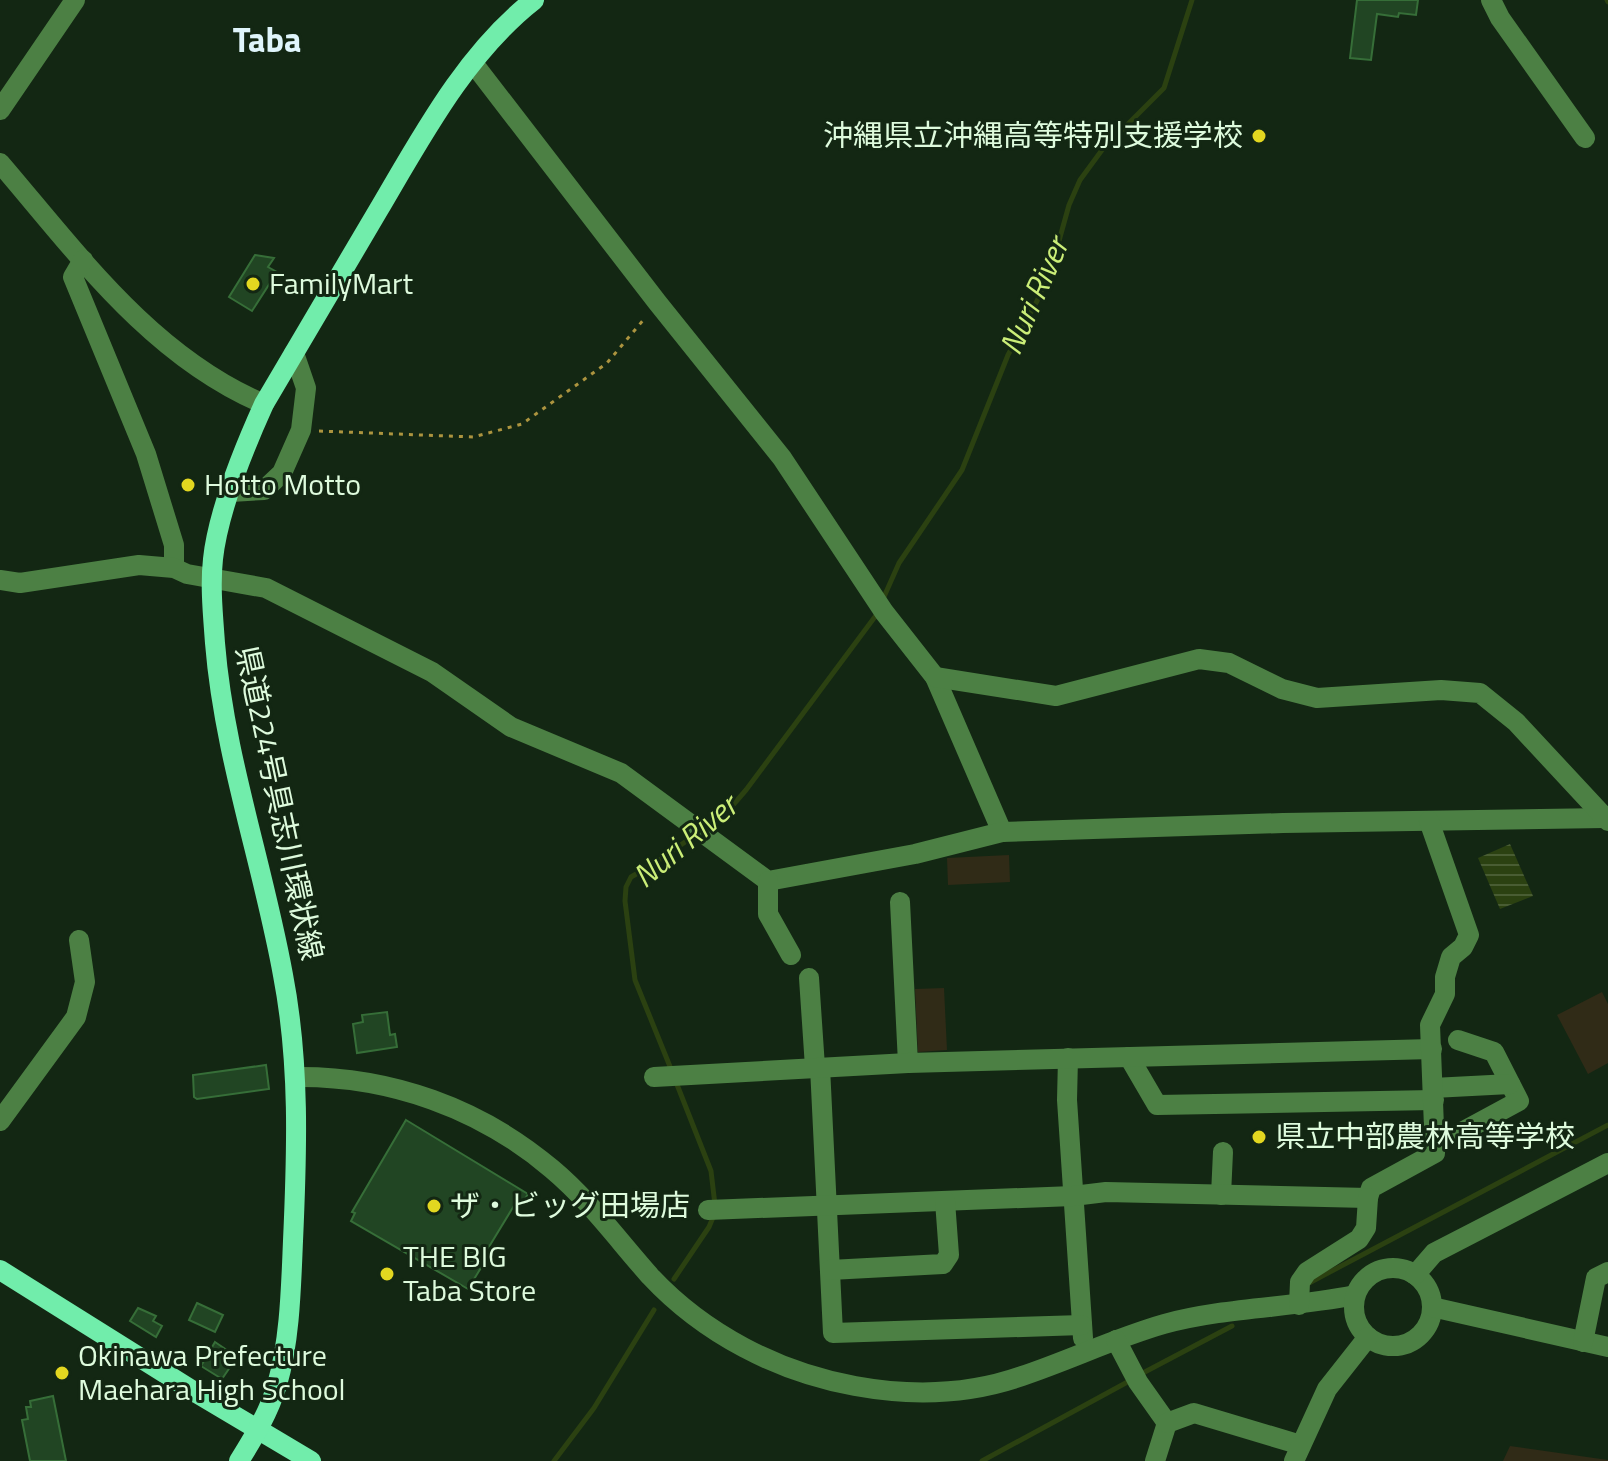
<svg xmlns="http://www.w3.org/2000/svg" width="1608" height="1461" viewBox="0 0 1608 1461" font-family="'Titillium Web','Noto Sans JP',sans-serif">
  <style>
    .grass { fill: #302b17 }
    .water { fill: url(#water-rules) }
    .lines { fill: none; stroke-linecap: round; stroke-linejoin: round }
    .stream { stroke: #2b4111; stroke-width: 5 }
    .building { fill: #214523; stroke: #366e38; stroke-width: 2 }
    .path { stroke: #ac943f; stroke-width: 3; stroke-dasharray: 4 6; stroke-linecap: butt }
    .minor { stroke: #4c8044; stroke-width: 20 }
    .major { stroke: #71edab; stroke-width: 20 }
    .poi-dot { fill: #e3d720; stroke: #132713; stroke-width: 3 }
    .labels { text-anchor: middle; stroke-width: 6; stroke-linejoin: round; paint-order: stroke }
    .poi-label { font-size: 30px; fill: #defbdd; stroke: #132713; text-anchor: start }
    .street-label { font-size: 30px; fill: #defbdd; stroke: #132713 }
    .water-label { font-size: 32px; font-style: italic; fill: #cbee78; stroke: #132713 }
    .quarter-label { font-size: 34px; font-weight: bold; fill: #dff5fb; stroke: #132713 }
  </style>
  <defs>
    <pattern id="water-rules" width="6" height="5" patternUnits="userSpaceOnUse" patternTransform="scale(2)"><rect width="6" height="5" fill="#2b4111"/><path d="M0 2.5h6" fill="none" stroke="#495d33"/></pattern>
  </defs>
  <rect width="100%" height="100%" fill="#132713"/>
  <g class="grass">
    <path d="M1009 855 1010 882 948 885 947 858Z"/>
    <path d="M944 988 947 1050 918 1052 915 989Z"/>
    <path d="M1602 992 1608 1004V1063L1588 1074 1557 1015Z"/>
    <path d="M1510 1446 1608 1460V1461H1503Z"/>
  </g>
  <path class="water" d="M1510 844 1533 896 1500 909 1478 858Z"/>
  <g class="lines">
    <g class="stream">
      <path d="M1607 0 1608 2"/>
      <path d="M883 599 899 563 962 470 1008 355 1037 301 1052 266 1069 205 1080 180 1102 150 1164 88 1192 0"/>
      <path d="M702 828 733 805 746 790 877 614"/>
      <path d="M671 1069 635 980 625 901 626 887 631 877 655 863 695 835"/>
      <path d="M676 1082 711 1171 715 1205"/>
      <path d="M674 1279 709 1227 714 1215"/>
      <path d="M1309 1283 1608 1125"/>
      <path d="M1141 1374 1232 1326"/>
      <path d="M554 1461 594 1408 654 1310"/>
      <path d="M982 1461 1133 1379"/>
    </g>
  </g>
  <g class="building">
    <path d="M1357 0H1418L1416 15 1399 13 1398 17 1377 14 1371 60 1350 58Z"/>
    <path d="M255 255 274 258 268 267 277 272 252 311 229 297Z"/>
    <path d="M387 1012 390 1035 395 1034 397 1047 357 1053 353 1024 363 1022 362 1015Z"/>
    <path d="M266 1065 269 1089 197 1099 194 1097 193 1075Z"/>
    <path d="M406 1120 528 1194 520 1207 515 1204 484 1255 487 1258 468 1289 351 1221 355 1213 352 1212Z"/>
    <path d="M197 1303 223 1315 215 1332 189 1320Z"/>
    <path d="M138 1308 156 1316 153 1321 162 1326 156 1337 130 1321Z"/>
    <path d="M215 1342 237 1357 222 1379 201 1366Z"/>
    <path d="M53 1396 66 1461H30L22 1420 28 1419 26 1407H31L30 1401Z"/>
  </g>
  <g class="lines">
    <path class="path" d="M319 431 473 437 522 424 607 363 645 318"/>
    <g class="minor">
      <path d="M1491 0 1500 18 1585 138"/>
      <path d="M473 63 657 302 782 458 884 612 935 677 1002 832"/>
      <path d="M0 110 75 0"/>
      <path d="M0 163C78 254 151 356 264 404"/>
      <path d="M83 260 73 277 146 454 174 545V568"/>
      <path d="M231 492 264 490 282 473 301 430 306 388 294 353"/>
      <path d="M0 580 20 583 139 565 174 568 187 574 266 588 432 672 511 727 621 773 768 881 915 854 1002 832 1283 823 1605 818"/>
      <path d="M935 677 1056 696 1199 659 1229 663 1282 689 1317 698 1441 690 1480 693 1516 722 1608 821"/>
      <path d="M768 881V914L791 955"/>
      <path d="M900 902 908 1063"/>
      <path d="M809 978 815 1067"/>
      <path d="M1458 1040 1494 1052 1519 1101 1458 1134"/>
      <path d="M1129 1057 1157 1105 1434 1100"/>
      <path d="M1068 1058 1067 1100 1083 1338"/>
      <path d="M820 1067 833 1333 1082 1325"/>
      <path d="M296 1077C390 1076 480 1108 552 1169 589 1200 618 1240 650 1276 704 1334 778 1372 855 1386 910 1396 968 1395 1022 1376 1070 1360 1115 1338 1164 1324 1227 1307 1292 1308 1355 1295"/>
      <path d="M654 1077 908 1063 1432 1049"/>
      <path d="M1433 1088 1510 1084"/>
      <path d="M0 1121 76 1017 85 982 79 940"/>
      <path d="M1221 1195 1223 1152"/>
      <path d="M708 1210 1073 1196 1106 1192 1368 1198 1371 1188 1435 1153 1430 1025 1445 994V977L1451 957 1463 947 1469 935 1429 821"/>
      <circle cx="1393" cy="1307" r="39"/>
      <path d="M830 1270 943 1264 949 1255 945 1201"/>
      <path d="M1415 1275 1434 1253 1608 1163"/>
      <path d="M1299 1305 1300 1282 1307 1272 1359 1239 1366 1228 1368 1198"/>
      <path d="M1432 1307 1608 1347"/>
      <path d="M1116 1340 1138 1382 1167 1423 1155 1461"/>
      <path d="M1583 1342 1596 1278 1608 1272"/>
      <path d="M1167 1423 1194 1413 1301 1445"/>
      <path d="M1294 1461 1327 1389 1368 1337"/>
    </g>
    <g class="major">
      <path d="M0 1270 198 1394 311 1461"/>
      <path d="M239 1461C254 1437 269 1412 277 1385 290 1340 291 1288 293 1241 297 1152 300 1063 283 975 263 864 224 756 215 643 213 615 210 586 213 559 218 512 245 446 264 404 303 339 341 274 379 209 422 136 466 53 534 0"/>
    </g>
  </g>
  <g class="poi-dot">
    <circle cx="1259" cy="136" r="8"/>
    <circle cx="253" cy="284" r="8"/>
    <circle cx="188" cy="485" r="8"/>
    <circle cx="1259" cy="1137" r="8"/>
    <circle cx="434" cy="1206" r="8"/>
    <circle cx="387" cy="1274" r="8"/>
    <circle cx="62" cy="1373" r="8"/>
  </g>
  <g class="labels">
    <g class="poi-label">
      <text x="1243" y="146" text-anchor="end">沖縄県立沖縄高等特別支援学校</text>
      <text x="269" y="294">FamilyMart</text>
      <text x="204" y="495">Hotto Motto</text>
      <text x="1275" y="1147">県立中部農林高等学校</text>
      <text x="450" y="1216">ザ・ビッグ田場店</text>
      <text x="403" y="1267">THE BIG<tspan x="403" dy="34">Taba Store</tspan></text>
      <text x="78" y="1366">Okinawa Prefecture<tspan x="78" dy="34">Maehara High School</tspan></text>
    </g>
    <g class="street-label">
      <text transform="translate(279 803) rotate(78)" y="10">県道224号具志川環状線</text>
    </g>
    <g class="water-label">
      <text transform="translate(1034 296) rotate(-66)" y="11">Nuri River</text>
      <text transform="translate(685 841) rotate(-40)" y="11">Nuri River</text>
    </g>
    <g class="quarter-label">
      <text x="267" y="52">Taba</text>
    </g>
  </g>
</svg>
